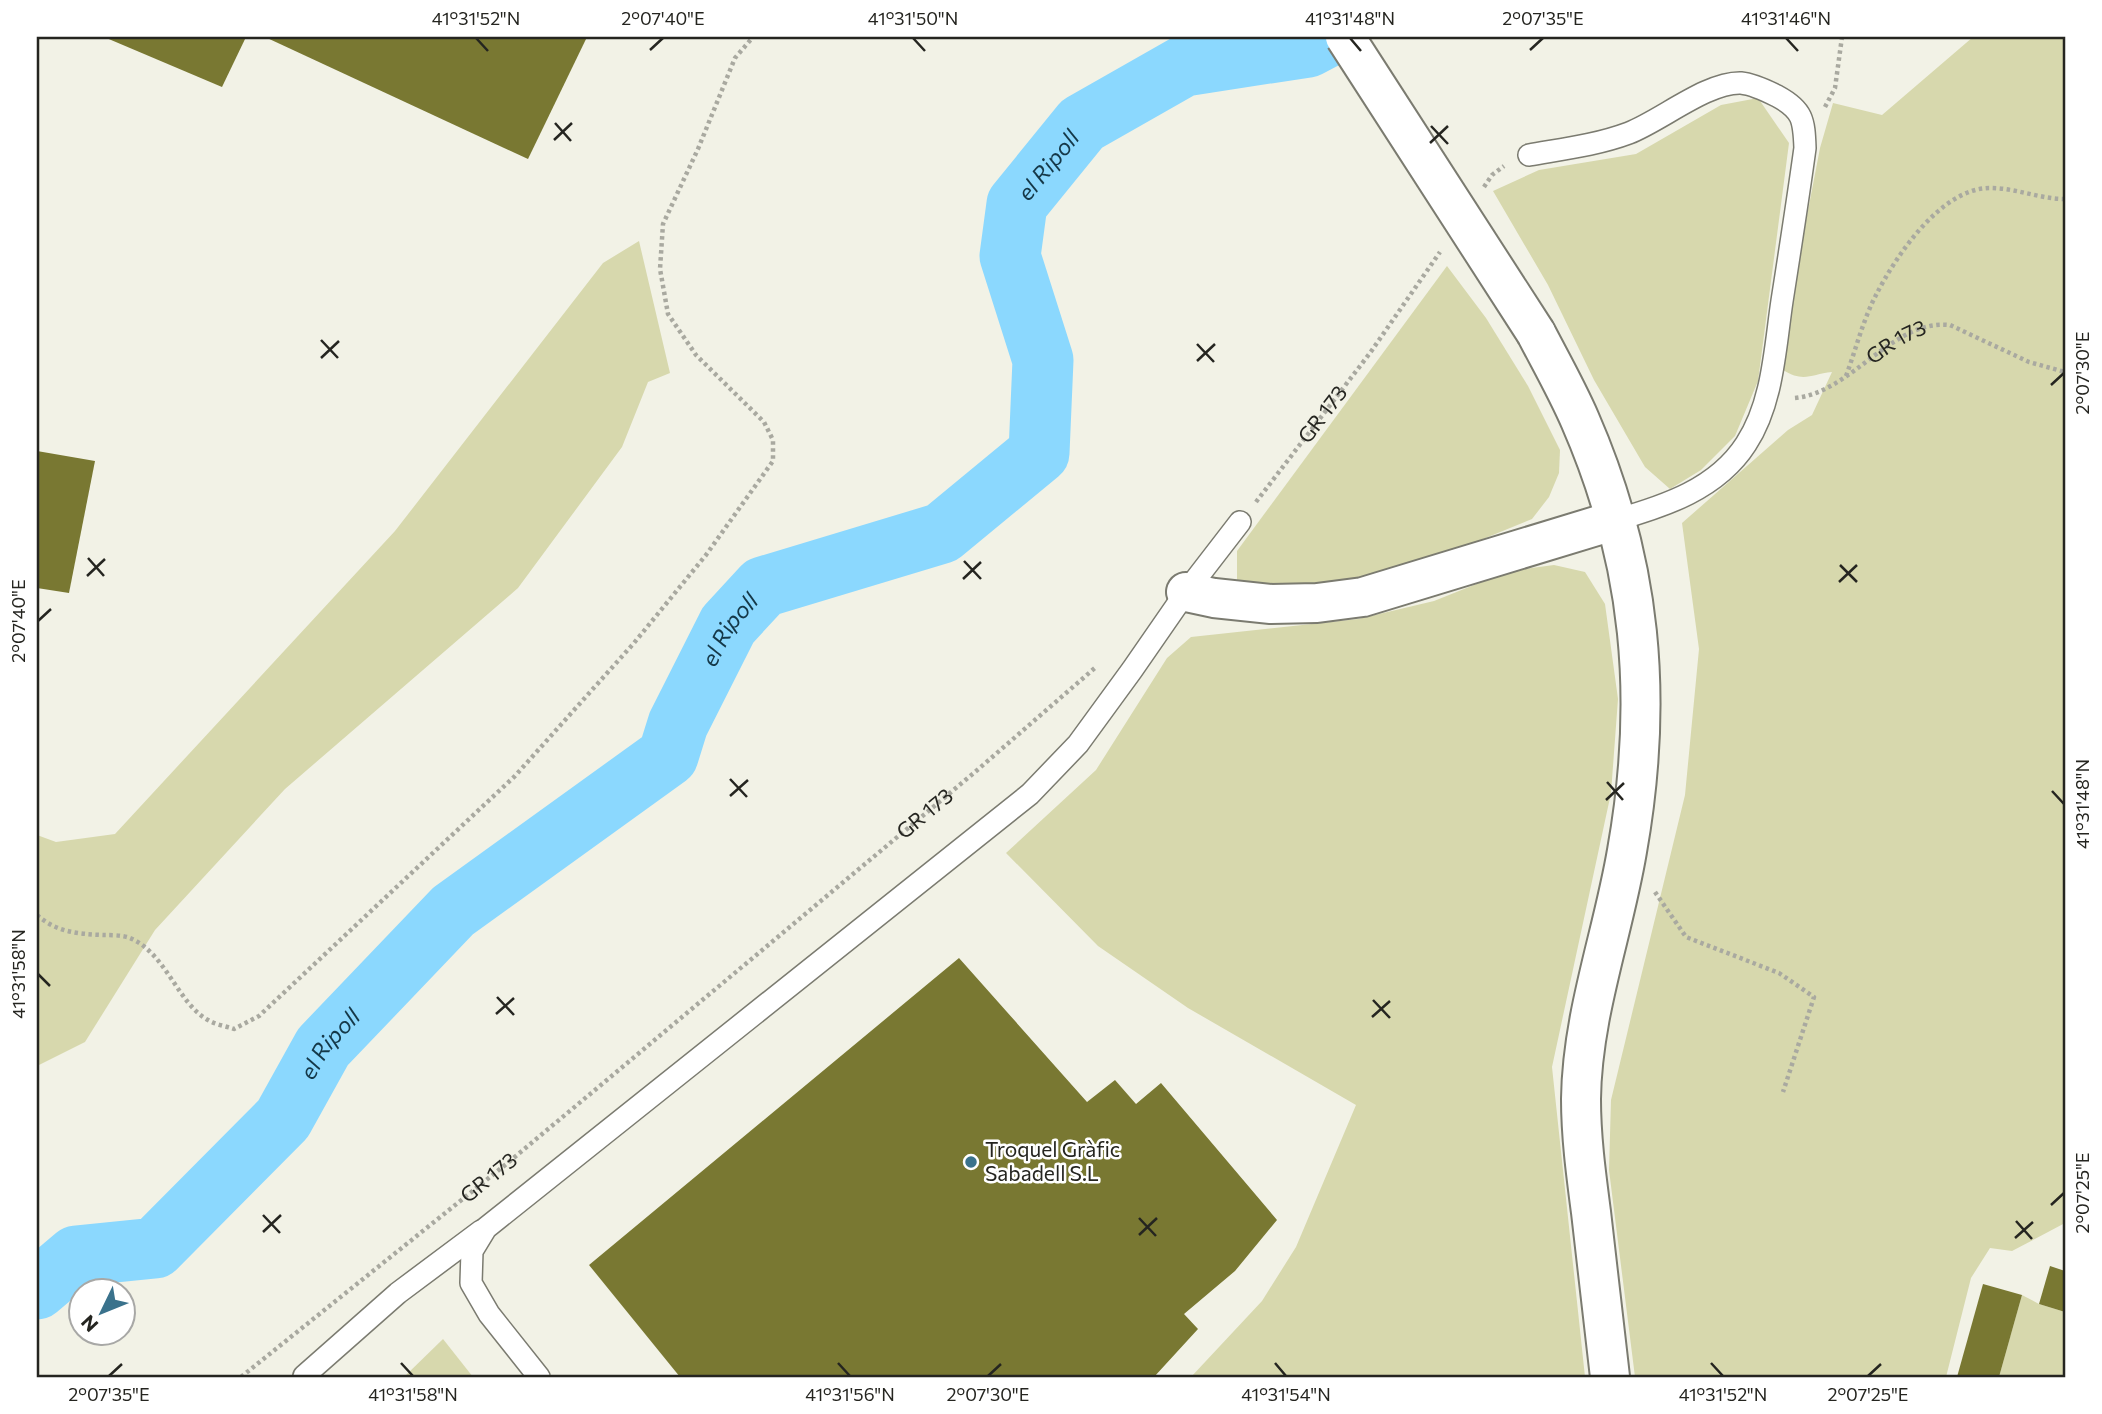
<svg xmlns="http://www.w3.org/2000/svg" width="2102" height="1414" viewBox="0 0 2102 1414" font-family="Commissioner,sans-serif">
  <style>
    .green { fill: #d7d8ad }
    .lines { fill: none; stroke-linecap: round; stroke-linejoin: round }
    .river { stroke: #8bd8fe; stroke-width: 61 }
    .building { fill: #797832 }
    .service-casing { stroke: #7b7b70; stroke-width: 24 }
    .minor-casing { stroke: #7b7b70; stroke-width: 42 }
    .secondary-casing { stroke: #7b7b70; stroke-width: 42 }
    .path { stroke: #a9a9a0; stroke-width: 4.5; stroke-dasharray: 3.5 3.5; stroke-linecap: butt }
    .service { stroke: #fff; stroke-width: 21 }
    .minor { stroke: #fff; stroke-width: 38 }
    .secondary { stroke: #fff; stroke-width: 38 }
    .secondary-bridge-casing { stroke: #7b7b70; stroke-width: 42; stroke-linecap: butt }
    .secondary-bridge { stroke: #fff; stroke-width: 38 }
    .ticks { fill: none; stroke: #252520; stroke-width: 2.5 }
    .poi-dot { fill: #3a728c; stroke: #fff; stroke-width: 2.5 }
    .labels { text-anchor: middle; stroke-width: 5; stroke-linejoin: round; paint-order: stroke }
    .street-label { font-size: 21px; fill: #252520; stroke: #fff }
    .poi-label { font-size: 21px; fill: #252520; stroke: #fff; text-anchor: start }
    .water-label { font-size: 23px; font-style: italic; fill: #153848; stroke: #fff }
    .neatline { fill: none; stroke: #252520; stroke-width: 2.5 }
    .ticks-label { font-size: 18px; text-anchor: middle; fill: #252520 }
  </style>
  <rect width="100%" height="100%" fill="#f2f2e6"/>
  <g class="green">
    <path d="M1973 37H2065V1223L2012 1251 1990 1248 1971 1278 1946 1377H1635L1609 1170 1611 1100 1685 795 1699 649 1682 523 1788 430 1812 415 1832 372C1811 374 1804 383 1783 370L1782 346 1820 148 1833 103 1882 115Z"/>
    <path d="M1758 98 1789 143 1758 381 1735 436 1701 470 1670 489 1645 467 1594 380 1548 285 1493 191 1539 170 1636 154 1721 105Z"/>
    <path d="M639 241 670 373 648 382 622 447 518 588 285 789 155 930 85 1042 37 1066V835L56 842 115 834 395 531 603 263Z"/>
    <path d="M1447 266 1486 318 1528 386 1560 450 1559 473 1549 497 1532 519 1402 572 1237 594V551Z"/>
    <path d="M1554 565 1585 572 1605 604 1618 699 1611 793 1552 1067 1585 1377H1191L1262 1301 1296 1247 1356 1105 1188 1008 1098 946 1006 853 1096 770 1167 658 1191 637 1358 619 1434 601 1509 571Z"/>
    <path d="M2022 1295 2039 1304 2065 1312V1377H1999Z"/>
    <path d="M443 1339 473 1377H404Z"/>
  </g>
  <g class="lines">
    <path class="river" id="s1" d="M37 1289 76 1256 155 1248 283 1119 323 1047 453 911 668 756 678 724 728 625 763 587 942 533 1039 453 1043 360 1010 256 1017 204 1082 124 1184 66 1308 47 1327 37"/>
  </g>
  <g class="building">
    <path d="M104 37H246L222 87Z"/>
    <path d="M265 37H587L528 159Z"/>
    <path d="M37 451 95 461 69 593 37 588Z"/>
    <path d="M959 958 1087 1102 1115 1080 1136 1104 1161 1083 1277 1220 1235 1271 1184 1314 1198 1329 1154 1377H680L589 1265Z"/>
    <path d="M2050 1266 2065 1271V1312L2039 1304Z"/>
    <path d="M1983 1284 2022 1295 1999 1377H1957Z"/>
  </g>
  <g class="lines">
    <g class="service-casing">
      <g id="service">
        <path d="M1529 155C1563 149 1597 145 1629 133 1662 120 1707 82 1741 83 1752 84 1767 91 1777 96 1803 110 1804 120 1805 148 1798 199 1790 250 1782 301 1775 348 1773 403 1746 444 1717 489 1665 506 1616 520"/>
        <path d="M304 1376 398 1293 481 1231"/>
        <path d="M539 1377 489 1314 471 1283 472 1251 486 1228 1030 794 1078 744 1132 670 1186 592 1240 522"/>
      </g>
    </g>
    <g class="minor-casing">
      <path id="minor" d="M1186 592 1214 598 1271 604 1317 603 1363 597 1616 520"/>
    </g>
    <g class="secondary-casing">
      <path id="secondary" d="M1536 333C1551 362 1567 390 1580 420 1642 562 1654 699 1627 851 1613 934 1582 1014 1581 1099 1581 1137 1586 1174 1591 1212 1597 1267 1604 1322 1610 1377"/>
    </g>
    <g class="path">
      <path d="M1825 107 1835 88 1842 37"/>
      <path d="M1484 187 1492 175 1504 166"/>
      <path d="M1846 376C1856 349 1863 320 1876 295 1896 256 1941 188 1990 188 2016 188 2040 199 2065 199"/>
      <path id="s2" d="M1795 398C1853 392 1892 319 1950 325L2029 362 2065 372"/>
      <path id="s3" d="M1256 502 1370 353 1440 252"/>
      <path d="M1655 892 1686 937 1779 973 1814 997 1783 1092"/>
      <path d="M37 915C56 932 78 934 103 935 111 935 122 935 130 938 166 953 178 1004 208 1020 216 1025 226 1026 234 1029L259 1016 515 776 634 643 706 555 773 461V440L764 422 696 355 668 314 660 269 663 224 698 149 735 58 753 37"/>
      <path id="s4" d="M241 1377 510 1161 975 772 1096 667"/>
    </g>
    <use href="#service" class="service"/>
    <use href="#minor" class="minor"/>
    <use href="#secondary" class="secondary"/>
    <g class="secondary-bridge-casing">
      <path id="secondary-bridge" d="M1345 37 1536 333"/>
    </g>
    <use href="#secondary-bridge" class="secondary-bridge"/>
  </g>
  <path class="ticks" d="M476 38 488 51M913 38 925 51M1350 38 1361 51M1786 38 1798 51M650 50 663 38M1530 50 1543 38M555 123 571 141M1431 126 1448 144M554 140 572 123M1430 143 1448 126M321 340 338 358M1197 344 1214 362M321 358 339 341M1197 361 1215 344M2051 385 2064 373M88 558 104 576M964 561 981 579M1840 565 1857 582M87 576 105 559M963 579 981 562M1839 582 1857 565M38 621 51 609M730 779 747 797M1607 782 1623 800M2052 791 2064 804M730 796 748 780M1606 800 1624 783M38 974 50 986M497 997 514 1015M1373 1000 1390 1018M496 1014 514 998M1372 1017 1390 1001M2051 1205 2064 1193M263 1215 280 1233M1139 1218 1156 1236M2016 1221 2032 1239M263 1232 281 1215M1139 1235 1157 1218M2015 1238 2033 1222M401 1363 413 1376M838 1363 850 1376M1275 1363 1286 1376M1711 1363 1723 1376M109 1376 122 1364M988 1376 1001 1364M1868 1376 1881 1364"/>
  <circle class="poi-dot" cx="971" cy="1162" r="7"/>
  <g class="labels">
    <g class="street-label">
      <text dy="7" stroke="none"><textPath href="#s2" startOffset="117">GR 173</textPath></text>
      <text dy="7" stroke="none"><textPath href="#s3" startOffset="110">GR 173</textPath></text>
      <text dy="7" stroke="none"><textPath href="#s4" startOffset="886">GR 173</textPath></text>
      <text dy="7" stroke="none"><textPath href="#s4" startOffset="318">GR 173</textPath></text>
    </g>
    <g class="poi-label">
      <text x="985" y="1157">Troquel Gràfic<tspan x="985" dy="24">Sabadell S.L</tspan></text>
    </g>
    <g class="water-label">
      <text dy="8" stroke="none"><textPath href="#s1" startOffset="1661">el Ripoll</textPath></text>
      <text dy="8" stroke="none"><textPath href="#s1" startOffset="989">el Ripoll</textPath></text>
      <text dy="8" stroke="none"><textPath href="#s1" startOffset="401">el Ripoll</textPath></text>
    </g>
  </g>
  <rect width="2102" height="1414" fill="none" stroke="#ffffff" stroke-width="77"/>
  <g transform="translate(102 1312) rotate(227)"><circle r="33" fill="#ffffff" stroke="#a8a8a6" stroke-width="2"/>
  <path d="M0-5L12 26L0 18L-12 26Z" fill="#3a728c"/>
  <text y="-10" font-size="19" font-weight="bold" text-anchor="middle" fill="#252520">N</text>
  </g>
  <rect x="38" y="38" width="2026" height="1338" class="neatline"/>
  <g class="ticks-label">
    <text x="476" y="25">41°31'52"N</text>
    <text x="663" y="25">2°07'40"E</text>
    <text x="913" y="25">41°31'50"N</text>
    <text x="1350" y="25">41°31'48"N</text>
    <text x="1543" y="25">2°07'35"E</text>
    <text x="1786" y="25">41°31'46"N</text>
    <text transform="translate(2083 373) rotate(-90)" y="6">2°07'30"E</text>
    <text transform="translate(19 621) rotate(-90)" y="6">2°07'40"E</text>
    <text transform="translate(2083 804) rotate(-90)" y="6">41°31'48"N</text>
    <text transform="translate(19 974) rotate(-90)" y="6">41°31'58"N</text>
    <text transform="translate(2083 1193) rotate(-90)" y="6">2°07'25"E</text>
    <text x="109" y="1401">2°07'35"E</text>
    <text x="413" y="1401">41°31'58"N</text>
    <text x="850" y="1401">41°31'56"N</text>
    <text x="988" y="1401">2°07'30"E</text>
    <text x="1286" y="1401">41°31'54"N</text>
    <text x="1723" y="1401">41°31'52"N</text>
    <text x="1868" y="1401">2°07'25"E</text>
  </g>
</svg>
